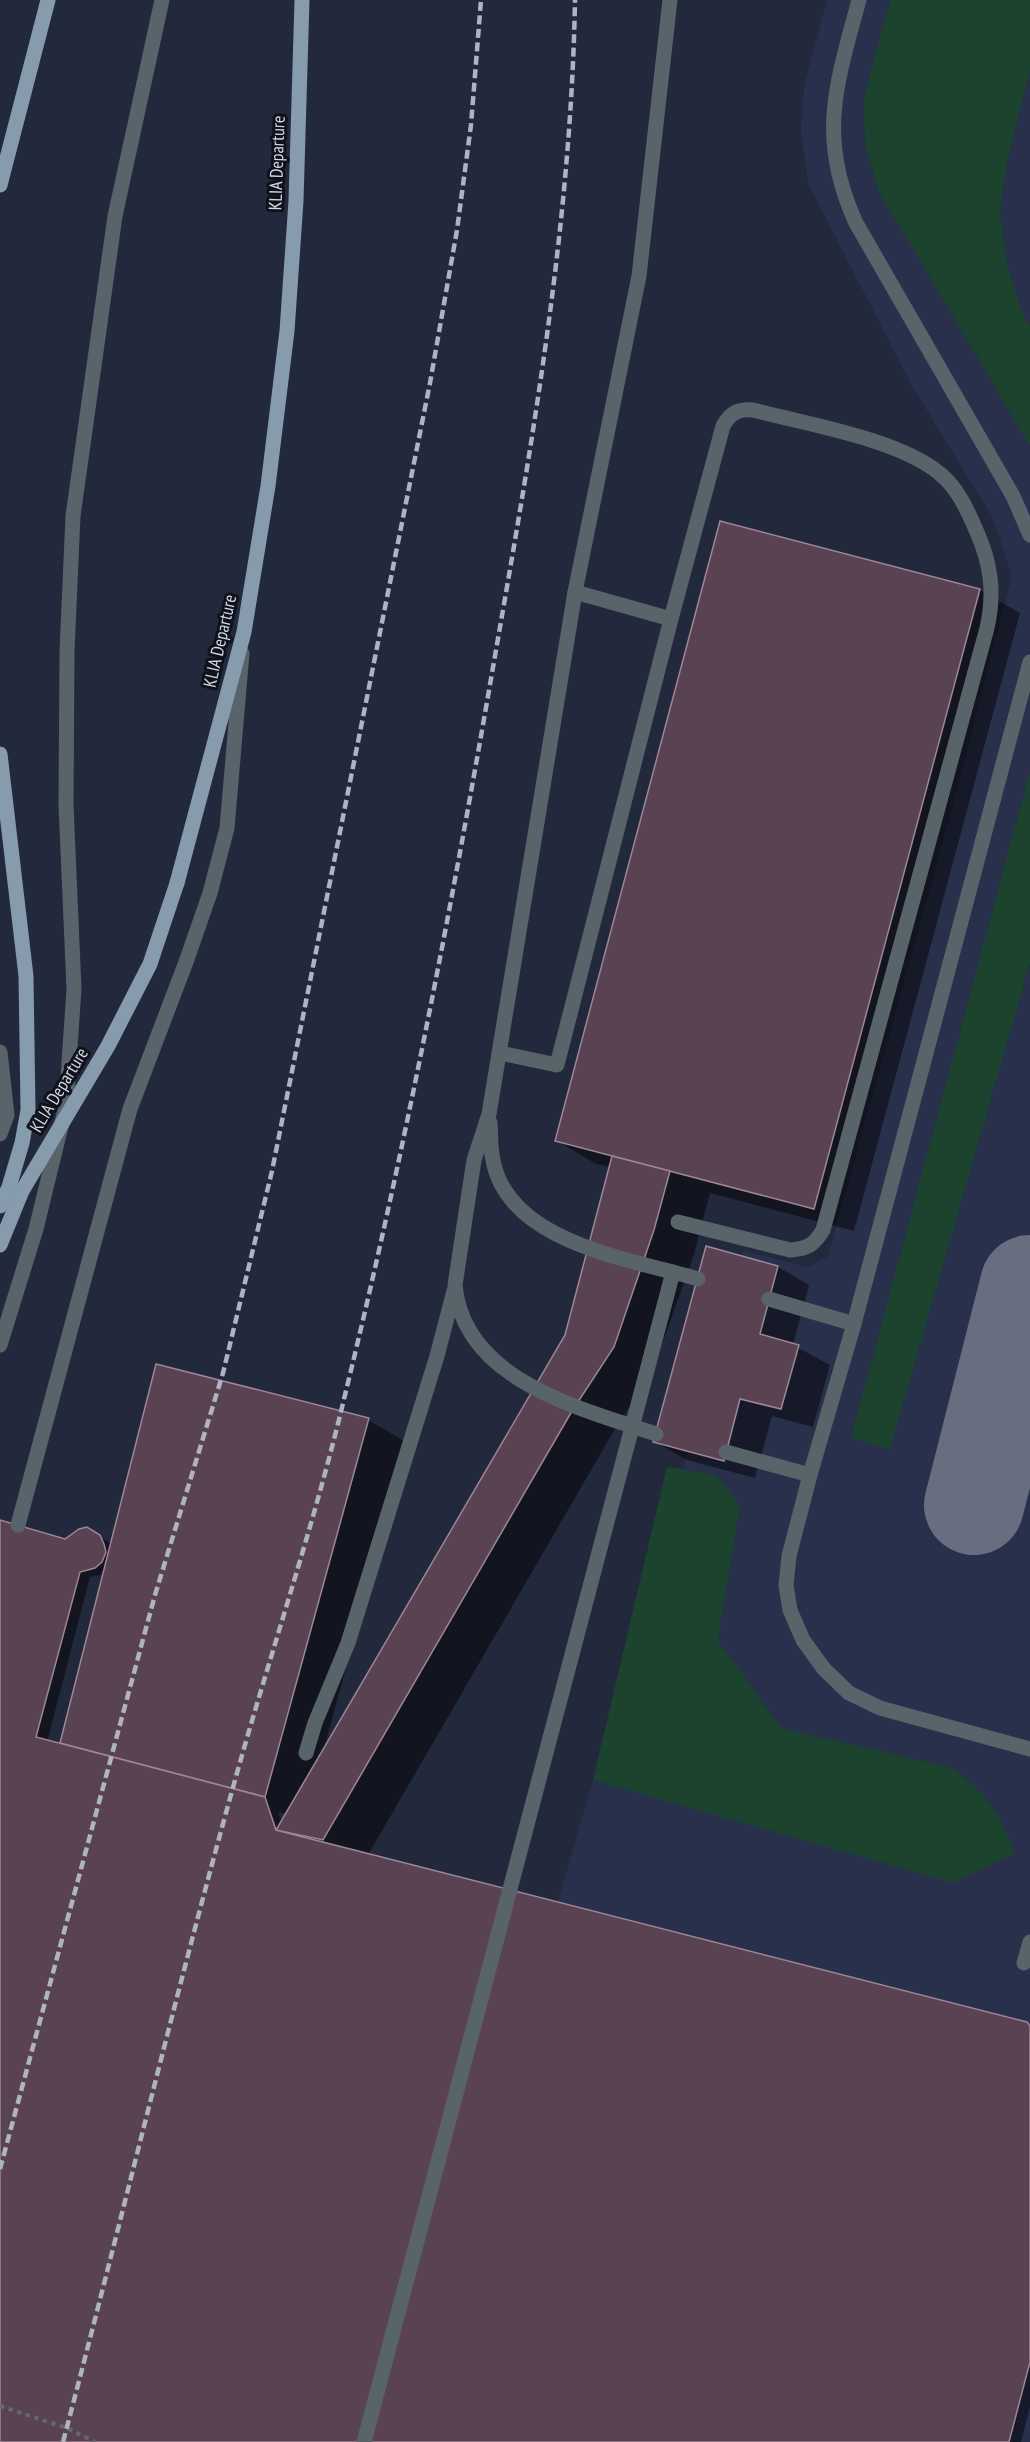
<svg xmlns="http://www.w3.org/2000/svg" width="1030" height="2442" viewBox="0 0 1030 2442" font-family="'PT Sans Narrow',sans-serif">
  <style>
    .built { fill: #28304b }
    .green { fill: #1b432e }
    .shadow { fill: #0007; fill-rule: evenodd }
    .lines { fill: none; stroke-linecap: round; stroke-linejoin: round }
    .taxiway { stroke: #686e80; stroke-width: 100 }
    .building { fill: #594353; stroke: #9e8597; stroke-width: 1.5 }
    .path { stroke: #616779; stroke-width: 4; stroke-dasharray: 4.5 4.5; stroke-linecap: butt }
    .service { stroke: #58636a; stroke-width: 15 }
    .primary { stroke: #869bab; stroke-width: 15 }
    .rail { stroke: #aeb4c3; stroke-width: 4.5; stroke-dasharray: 9 4.5; stroke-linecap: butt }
    .primary-bridge { stroke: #869bab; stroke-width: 15 }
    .labels { text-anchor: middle; stroke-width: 6; stroke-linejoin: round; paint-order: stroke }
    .street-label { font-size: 18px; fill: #d2d7e5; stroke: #0f121b }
  </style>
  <rect width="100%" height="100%" fill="#22293d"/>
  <path class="built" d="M827 0H1030V2442H0L59 1743 156 1364 369 1418 265 1797 276 1830 558 1901 593 1780 667 1467 683 1469 727 1287 744 1251 808 1267 828 1256 948 823 1012 576 993 518 912 386 808 183 801 130 804 87Z"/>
  <g class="green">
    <path d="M890 0H1030V69L1006 168 1000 212 1006 260 1021 310 1030 327V446L878 190 865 144 864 98Z"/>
    <path d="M1030 771V963L890 1449 851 1438Z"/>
    <path d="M667 1467 716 1475 740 1505 718 1640 781 1728 953 1768 981 1792 999 1817 1015 1853 953 1883 593 1780Z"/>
  </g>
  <g class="shadow">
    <path d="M980 590 1020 613 854 1231 710 1193 694 1254 653 1370 612 1434 368 1855 1030 2025H1027L1030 2029V2407L1021 2442H0V1522L65 1540 86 1529 112 1544 368 1420 408 1443 324 1748 566 1336 611 1167 596 1164 556 1140ZM104 1574 61 1743 67 1746 47 1742 90 1577ZM278 1812 287 1814 282 1823Z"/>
    <path d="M707 1248 778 1267 809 1285 793 1345 830 1365 813 1427 772 1416 755 1478 687 1460 655 1442Z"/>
  </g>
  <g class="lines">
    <path class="taxiway" d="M974 1505 1030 1285"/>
  </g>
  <g class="building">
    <path d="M720 521 980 589 814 1209 555 1141Z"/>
    <path d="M612 1156 670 1171 654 1230 614 1347 572 1411 323 1840 276 1830 565 1335Z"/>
    <path d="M706 1246 778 1266 760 1334 799 1345 781 1409 740 1399 724 1461 653 1442Z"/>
    <path d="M156 1364 369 1418 265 1797 60 1743Z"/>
    <path d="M0 1520 65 1539 79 1529 87 1527 100 1535 104 1544 106 1552 102 1562 95 1568 80 1572 36 1737 265 1797 276 1830 1027 2022 1030 2026V2362L1009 2442H0Z"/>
  </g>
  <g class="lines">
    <path class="path" d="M0 2406 67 2428 95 2442"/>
    <g class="service">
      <path d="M859 0C836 85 817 138 856 223L1013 496 1030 535"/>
      <path d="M575 592 671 619 723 426C730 413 738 409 753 410 806 424 898 439 939 473 957 487 967 509 976 530 991 563 995 593 987 628L823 1230C814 1245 807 1249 790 1250L678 1222"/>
      <path d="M1030 662 854 1324 810 1475 789 1556 786 1585 790 1610 803 1640 824 1669 849 1693 880 1708 1030 1749"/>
      <path d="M0 1052 7 1115 0 1134"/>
      <path d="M500 1053 557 1065 671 619"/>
      <path d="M490 1123C491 1135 490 1148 493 1160 508 1243 631 1259 698 1279"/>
      <path d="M769 1299 854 1324"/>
      <path d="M0 1345 36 1229 66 1106 74 989 66 805 67 651 73 516 115 216 162 0"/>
      <path d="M656 1434C581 1409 463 1380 455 1285L474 1160 489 1114 575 592 639 276 670 0"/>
      <path d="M726 1452 810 1475"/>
      <path d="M18 1525 130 1109 186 962 210 893 227 828 242 653"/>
      <path d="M306 1753 315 1723 348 1643 437 1356 454 1291"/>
      <path d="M1024 1963 1030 1942"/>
      <path d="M364 2442 673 1272"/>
    </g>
    <g class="primary">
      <path d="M0 185 48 0"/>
      <path d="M0 754 26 976 28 1110 22 1143 9 1187 0 1206"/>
      <path d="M177 883 244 632 268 486 287 331 296 201 302 0"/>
    </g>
    <g class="rail">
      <path d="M0 2169 155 1595 223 1373 272 1171 430 383 457 230 471 125 481 0"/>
      <path d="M63 2442C122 2219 175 1995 237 1773 272 1648 314 1525 344 1399 403 1159 450 916 492 673 531 449 571 227 575 0"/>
    </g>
    <path class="primary-bridge" d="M0 1245 22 1191 108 1046 150 964 177 883"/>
  </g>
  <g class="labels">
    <g class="street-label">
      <text transform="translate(277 163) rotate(-88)" y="6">KLIA Departure</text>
      <text transform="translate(220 641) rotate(-77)" y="6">KLIA Departure</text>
      <text transform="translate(59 1090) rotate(-59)" y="6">KLIA Departure</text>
    </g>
  </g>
</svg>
